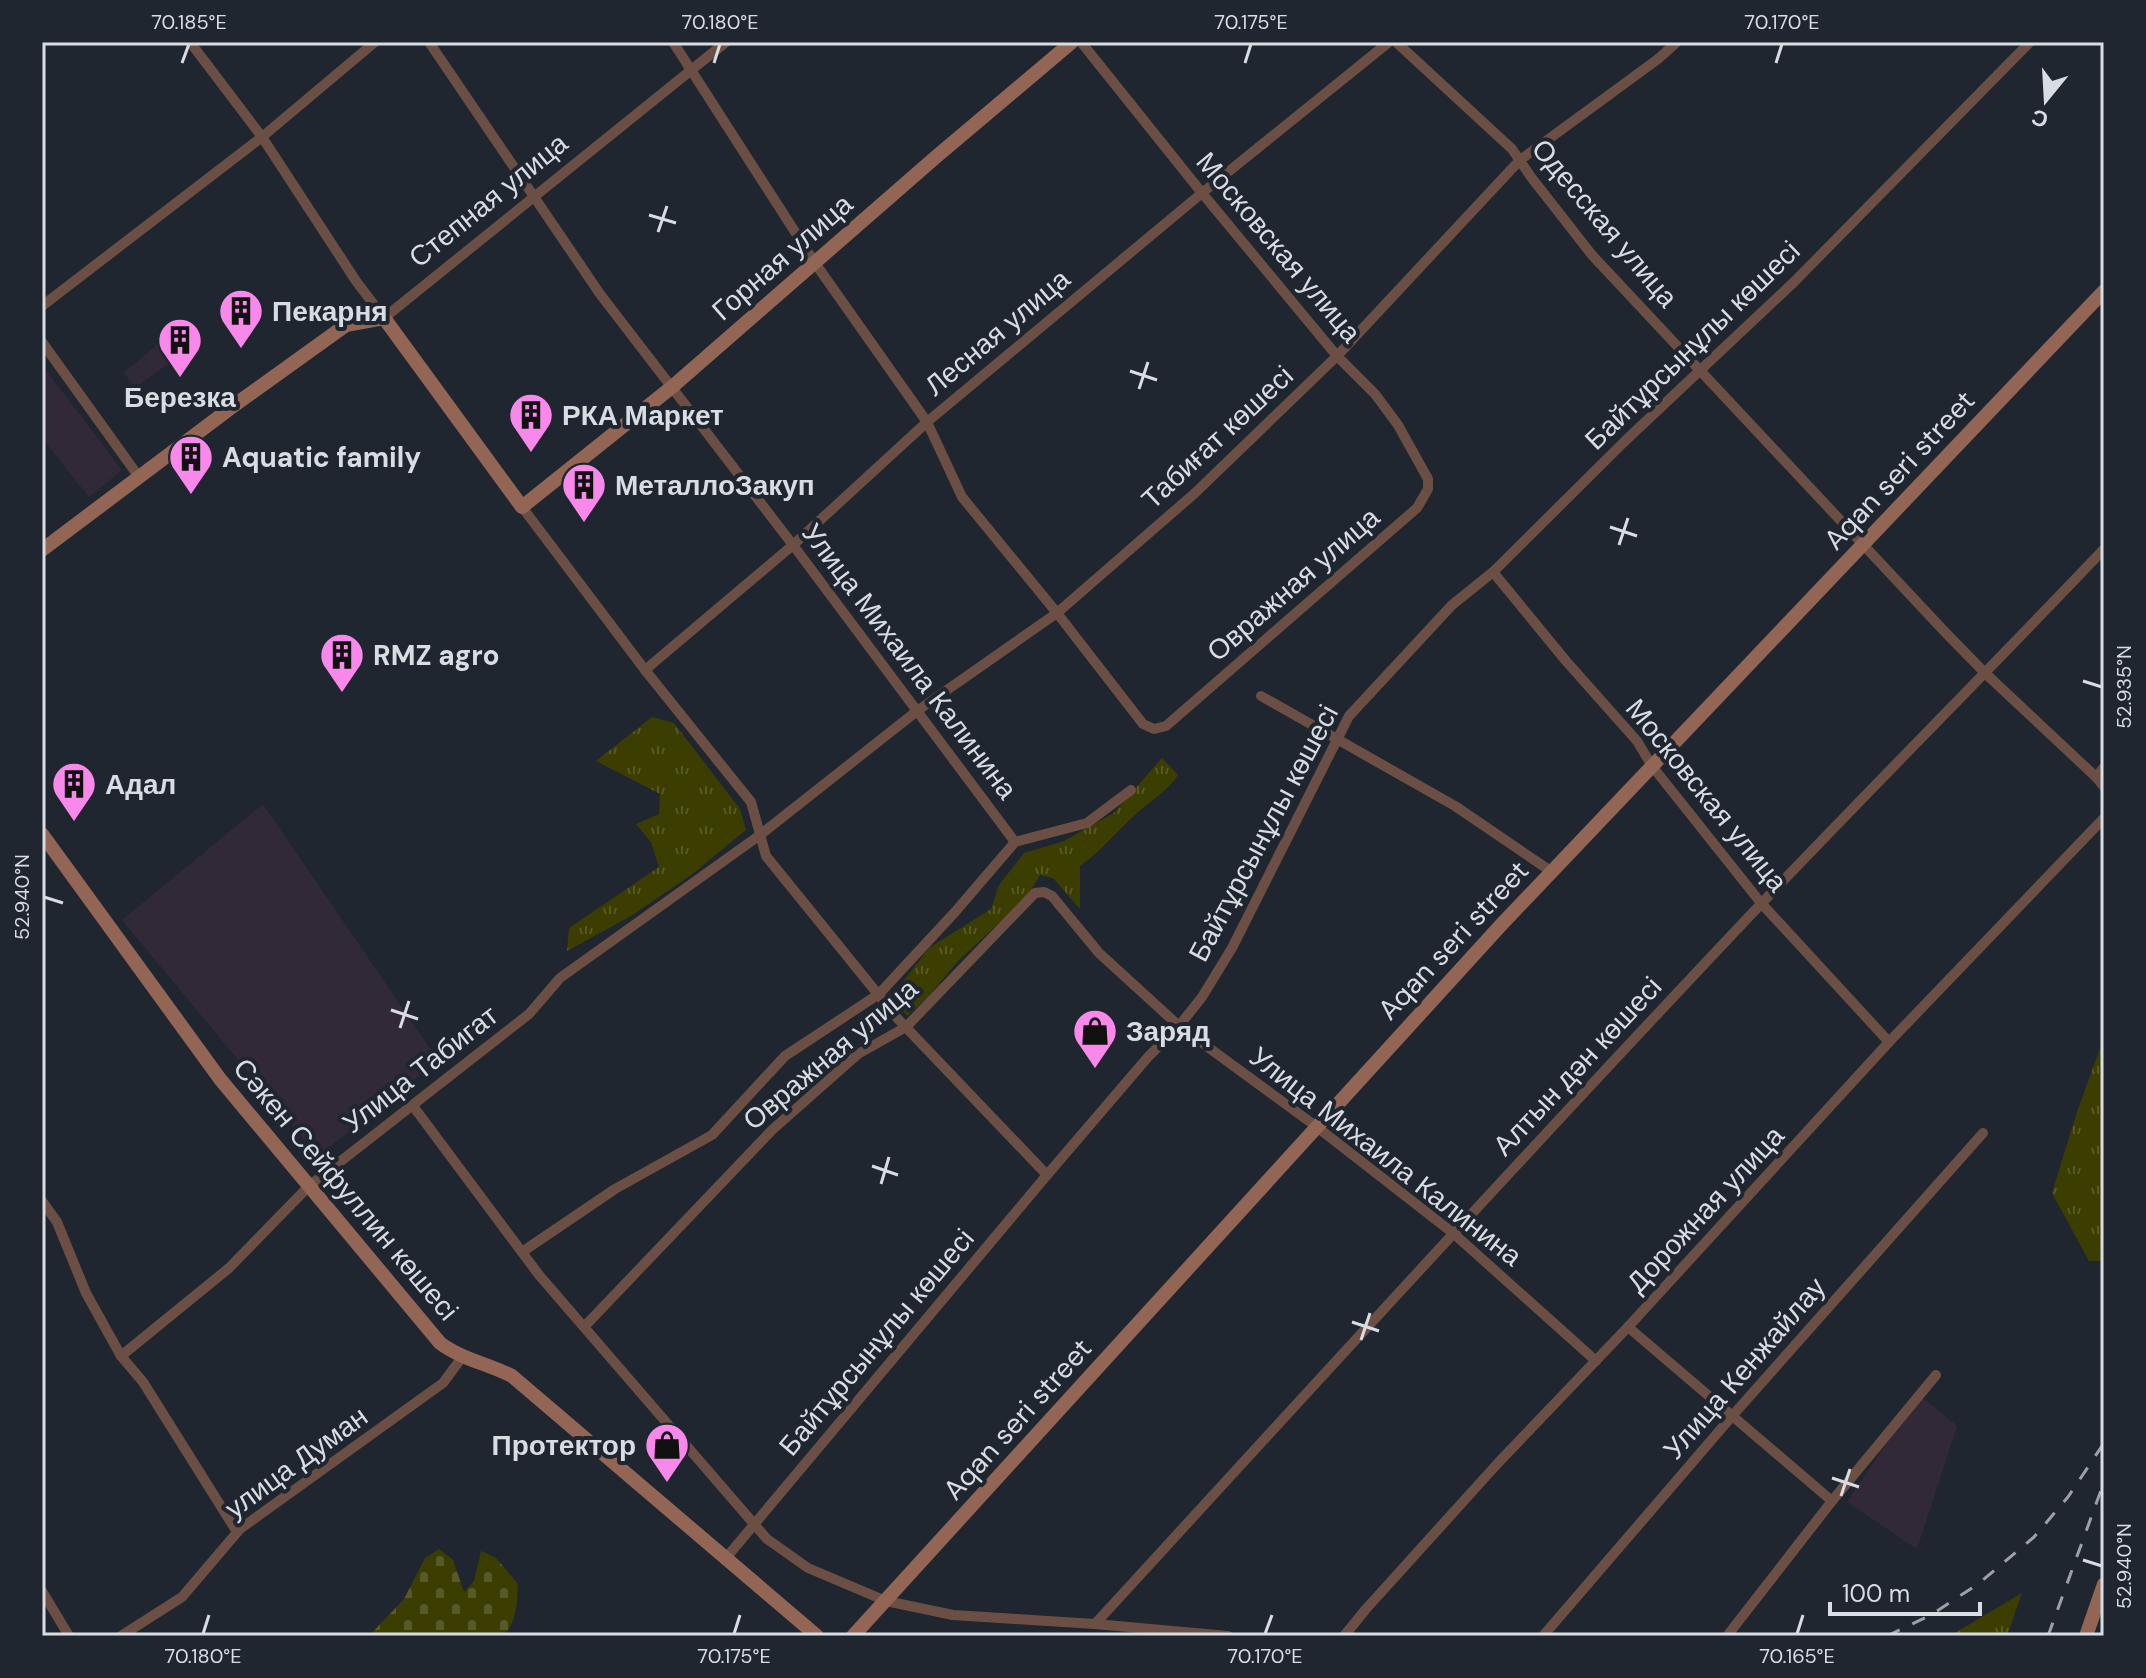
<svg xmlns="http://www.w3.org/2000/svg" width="2146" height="1678" viewBox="0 0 2146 1678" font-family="'DM Sans',sans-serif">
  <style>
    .industrial { fill: #322938 }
    .grass { fill: url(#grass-tufts) }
    .cemetery { fill: url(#cemetery-stones) }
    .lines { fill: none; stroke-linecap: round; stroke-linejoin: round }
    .street { stroke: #6c4f44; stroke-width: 10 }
    .secondary { stroke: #936554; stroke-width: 14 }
    .rail { stroke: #9ba1a7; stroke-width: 3; stroke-dasharray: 14 14; stroke-linecap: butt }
    .ticks { fill: none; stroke: #d7dde2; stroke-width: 3 }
    .labels { text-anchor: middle; stroke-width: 8; stroke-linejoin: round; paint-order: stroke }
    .street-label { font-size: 28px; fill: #d7dde2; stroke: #1f262f }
    .poi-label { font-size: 28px; font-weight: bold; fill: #d7dde2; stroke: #1f262f; text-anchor: start }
    .neatline { fill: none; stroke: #d7dde2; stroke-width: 3 }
    .ticks-label { font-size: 20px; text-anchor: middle; fill: #d7dde2 }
  </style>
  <defs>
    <pattern id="grass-tufts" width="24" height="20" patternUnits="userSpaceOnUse" patternTransform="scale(2)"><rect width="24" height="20" fill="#3c3e01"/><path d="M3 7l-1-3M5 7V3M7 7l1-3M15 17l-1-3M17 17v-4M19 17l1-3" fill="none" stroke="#575926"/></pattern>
    <pattern id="cemetery-stones" width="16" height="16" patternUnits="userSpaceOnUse" patternTransform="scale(2)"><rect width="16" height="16" fill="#3c3e01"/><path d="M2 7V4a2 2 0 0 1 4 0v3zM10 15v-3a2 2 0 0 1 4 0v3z" fill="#575926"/></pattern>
  </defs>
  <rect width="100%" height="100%" fill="#1f262f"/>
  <g class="industrial">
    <path d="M159 343 173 360 135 388 124 373Z"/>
    <path d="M42 365 122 470 89 497 42 438Z"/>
    <path d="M263 804 438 1060 318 1156 122 920Z"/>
    <path d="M1919 1395 1957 1426 1917 1549 1847 1502Z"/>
  </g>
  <g class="grass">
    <path d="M652 717 674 723 740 809 746 830 691 875 631 916 567 951 569 928 659 867 651 842 636 824 659 814 660 794 596 761Z"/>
    <path d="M1162 758 1178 775C1167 792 1151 800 1136 814 1117 831 1101 851 1080 866V909L1053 878 1040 875 1027 897 959 960 927 998 907 1016 892 996 929 948 991 909 999 885 1024 853 1064 841 1114 813Z"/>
    <path d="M2104 1037V1261H2089L2052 1193 2077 1112Z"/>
    <path d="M2022 1593 2007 1636H1950Z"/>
  </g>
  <path class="cemetery" d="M439 1549 453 1560 464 1592 474 1581 481 1551 496 1558 518 1584C517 1603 517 1622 503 1636H369L404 1599 425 1558Z"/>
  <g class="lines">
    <g class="street">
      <path d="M190 42 262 137 356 281 384 318 726 42"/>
      <path d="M429 42 600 294 793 545 1015 842"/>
      <path d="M673 42 815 263 927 422 962 497 1057 613 1143 724 1154 729 1166 726 1417 508 1428 489V479L1398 425 1375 394 1337 356 1202 193 1081 42"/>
      <path d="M1396 42 1512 149 1531 177 1592 255 1944 631 1986 674 2096 777 2104 787"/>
      <path d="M42 306 262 137 375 42"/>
      <path d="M42 342 139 477"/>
      <path d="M522 507 645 670 751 802 766 856 898 1019 1047 1175"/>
      <path d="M1493 572 1566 661 1637 741 1652 766 1761 903 1889 1042"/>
      <path d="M645 670 793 545 927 422 1202 193 1389 42"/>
      <path d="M1261 696 1455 806 1552 872"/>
      <path d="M2096 777 2104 767"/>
      <path d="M413 1106 539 1275 767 1539 808 1568 886 1601 953 1615 1095 1624 1228 1636"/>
      <path d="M42 1201 57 1222 86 1293 121 1356 143 1382 237 1532"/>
      <path d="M522 1252 615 1189 712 1135 785 1056 879 994 955 912 1015 842 1087 823 1131 790"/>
      <path d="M584 1327 772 1130 858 1054 906 1027 1035 893 1044 892 1052 896 1099 953 1179 1026 1317 1127 1453 1233 1596 1361"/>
      <path d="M1628 1327 1832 1501"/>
      <path d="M121 1356 229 1268 309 1186 529 1014 560 978 760 835 917 711 1057 613 1195 493 1337 356 1520 160 1658 59 1677 42"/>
      <path d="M726 1558 1047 1175 1148 1057 1179 1026 1202 997 1232 948 1349 716 1452 605 1493 572 1625 441 1794 282 2030 42"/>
      <path d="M42 1591 69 1636"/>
      <path d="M1095 1624C1315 1384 1535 1143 1759 906 1873 786 1990 669 2104 549"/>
      <path d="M121 1636 182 1597 240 1529 443 1383 463 1356"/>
      <path d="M1344 1636 1366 1609 1498 1463 1628 1327 1889 1042 2104 818"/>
      <path d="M1543 1636 1733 1415 1983 1133"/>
      <path d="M1727 1636 1832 1501 1936 1375"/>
    </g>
    <g class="secondary">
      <path d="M42 550 236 404 346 325 384 318 522 507 672 387 937 156 1072 42"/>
      <path d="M42 834 220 1079 440 1343C461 1359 489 1364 512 1376L817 1636"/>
      <path d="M853 1636 1501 925 2104 291"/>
      <path d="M2086 1636 2104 1584"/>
    </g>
    <g class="rail">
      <path d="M1887 1636 1931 1615 1978 1584 2034 1537 2068 1497 2104 1443"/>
      <path d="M2048 1636 2104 1482"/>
    </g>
  </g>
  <path class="ticks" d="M182 63 189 44M714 63 720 44M1245 63 1251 44M1776 63 1782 44M649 215 676 223M658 232 667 206M1130 371 1157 380M1139 389 1148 362M1610 527 1637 536M1619 545 1628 518M2083 681 2102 687M44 897 63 903M391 1010 418 1019M400 1028 409 1001M872 1166 898 1175M881 1184 889 1157M1352 1322 1379 1331M1361 1340 1370 1313M1832 1478 1859 1487M1841 1496 1850 1469M2083 1560 2102 1566M203 1634 209 1615M734 1634 740 1615M1265 1634 1272 1615M1797 1634 1803 1615"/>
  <defs>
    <g id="building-pin" transform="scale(2.3)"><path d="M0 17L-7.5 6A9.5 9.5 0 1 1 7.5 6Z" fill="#f888ea" stroke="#1f262f"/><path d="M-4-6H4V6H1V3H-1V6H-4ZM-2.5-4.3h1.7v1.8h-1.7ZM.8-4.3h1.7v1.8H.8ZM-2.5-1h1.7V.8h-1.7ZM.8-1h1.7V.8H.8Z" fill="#111"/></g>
    <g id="shop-pin" transform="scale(2.3)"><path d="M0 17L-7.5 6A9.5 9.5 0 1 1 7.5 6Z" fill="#f888ea" stroke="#1f262f"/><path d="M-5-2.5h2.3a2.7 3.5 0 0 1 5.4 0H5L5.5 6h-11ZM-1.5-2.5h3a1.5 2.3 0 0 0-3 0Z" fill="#111"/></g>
  </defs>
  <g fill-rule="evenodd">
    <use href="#building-pin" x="241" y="311"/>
    <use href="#building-pin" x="180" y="340"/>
    <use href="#building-pin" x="531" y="415"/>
    <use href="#building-pin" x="191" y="457"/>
    <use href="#building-pin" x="584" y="485"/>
    <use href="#building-pin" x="342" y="655"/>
    <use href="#building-pin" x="74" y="784"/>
    <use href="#shop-pin" x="1095" y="1031"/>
    <use href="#shop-pin" x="667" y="1445"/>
  </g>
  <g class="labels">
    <g class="street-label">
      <text transform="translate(488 200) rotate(-39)" y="10">Степная улица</text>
      <text transform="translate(1605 223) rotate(50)" y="10">Одесская улица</text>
      <text transform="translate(1279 247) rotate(50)" y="10">Московская улица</text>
      <text transform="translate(782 257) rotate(-41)" y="10">Горная улица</text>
      <text transform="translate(997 332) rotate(-40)" y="10">Лесная улица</text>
      <text transform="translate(1692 345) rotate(-44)" y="10">Байтұрсынұлы көшесі</text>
      <text transform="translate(1217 437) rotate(-43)" y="10">Табиғат көшесі</text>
      <text transform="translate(1899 470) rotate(-47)" y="10">Aqan seri street</text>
      <text transform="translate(1293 584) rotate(-41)" y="10">Овражная улица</text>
      <text transform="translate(910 661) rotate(53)" y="10">Улица Михаила Калинина</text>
      <text transform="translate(1707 795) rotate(51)" y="10">Московская улица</text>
      <text transform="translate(1263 833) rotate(-62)" y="10">Байтұрсынұлы көшесі</text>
      <text transform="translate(1453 940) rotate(-47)" y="10">Aqan seri street</text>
      <text transform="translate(830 1054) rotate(-40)" y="10">Овражная улица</text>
      <text transform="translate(1577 1066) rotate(-47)" y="10">Алтын дән көшесі</text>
      <text transform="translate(420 1069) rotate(-38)" y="10">Улица Табигат</text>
      <text transform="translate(1386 1156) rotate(38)" y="10">Улица Михаила Калинина</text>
      <text transform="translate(346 1189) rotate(50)" y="10">Сәкен Сейфуллин көшесі</text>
      <text transform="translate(1705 1209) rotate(-47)" y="10">Дорожная улица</text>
      <text transform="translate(876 1342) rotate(-50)" y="10">Байтұрсынұлы көшесі</text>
      <text transform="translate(1744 1368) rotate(-49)" y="10">Улица Кенжайлау</text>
      <text transform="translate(1017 1419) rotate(-48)" y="10">Aqan seri street</text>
      <text transform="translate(296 1462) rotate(-36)" y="10">улица Думан</text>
    </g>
    <g class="poi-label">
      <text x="272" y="321">Пекарня</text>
      <text x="180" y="407" text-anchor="middle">Березка</text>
      <text x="562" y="425">РКА Маркет</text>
      <text x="222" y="467">Aquatic family</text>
      <text x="615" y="495">МеталлоЗакуп</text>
      <text x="373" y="665">RMZ agro</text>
      <text x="105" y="794">Адал</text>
      <text x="1126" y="1041">Заряд</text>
      <text x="636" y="1455" text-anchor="end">Протектор</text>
    </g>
  </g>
  <rect width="2146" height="1678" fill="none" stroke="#1f262f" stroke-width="88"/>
  <g transform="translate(2046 100) rotate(198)" stroke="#1f262f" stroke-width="6" paint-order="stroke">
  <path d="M0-6L14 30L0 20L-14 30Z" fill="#d7dde2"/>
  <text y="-12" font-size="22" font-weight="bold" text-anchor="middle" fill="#d7dde2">С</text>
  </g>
  <path d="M1830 1602v12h150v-12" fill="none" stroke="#d7dde2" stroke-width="4"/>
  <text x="1842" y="1602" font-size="24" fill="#d7dde2" stroke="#1f262f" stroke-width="6" paint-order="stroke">100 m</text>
  <rect x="44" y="44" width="2058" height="1590" class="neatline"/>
  <g class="ticks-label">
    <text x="189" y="29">70.185°E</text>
    <text x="720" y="29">70.180°E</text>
    <text x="1251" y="29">70.175°E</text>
    <text x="1782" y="29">70.170°E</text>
    <text transform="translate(2124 687) rotate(-90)" y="7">52.935°N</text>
    <text transform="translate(22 897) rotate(-90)" y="7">52.940°N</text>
    <text transform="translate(2124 1566) rotate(-90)" y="7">52.940°N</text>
    <text x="203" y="1663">70.180°E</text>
    <text x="734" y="1663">70.175°E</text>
    <text x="1265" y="1663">70.170°E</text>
    <text x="1797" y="1663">70.165°E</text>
  </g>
</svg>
